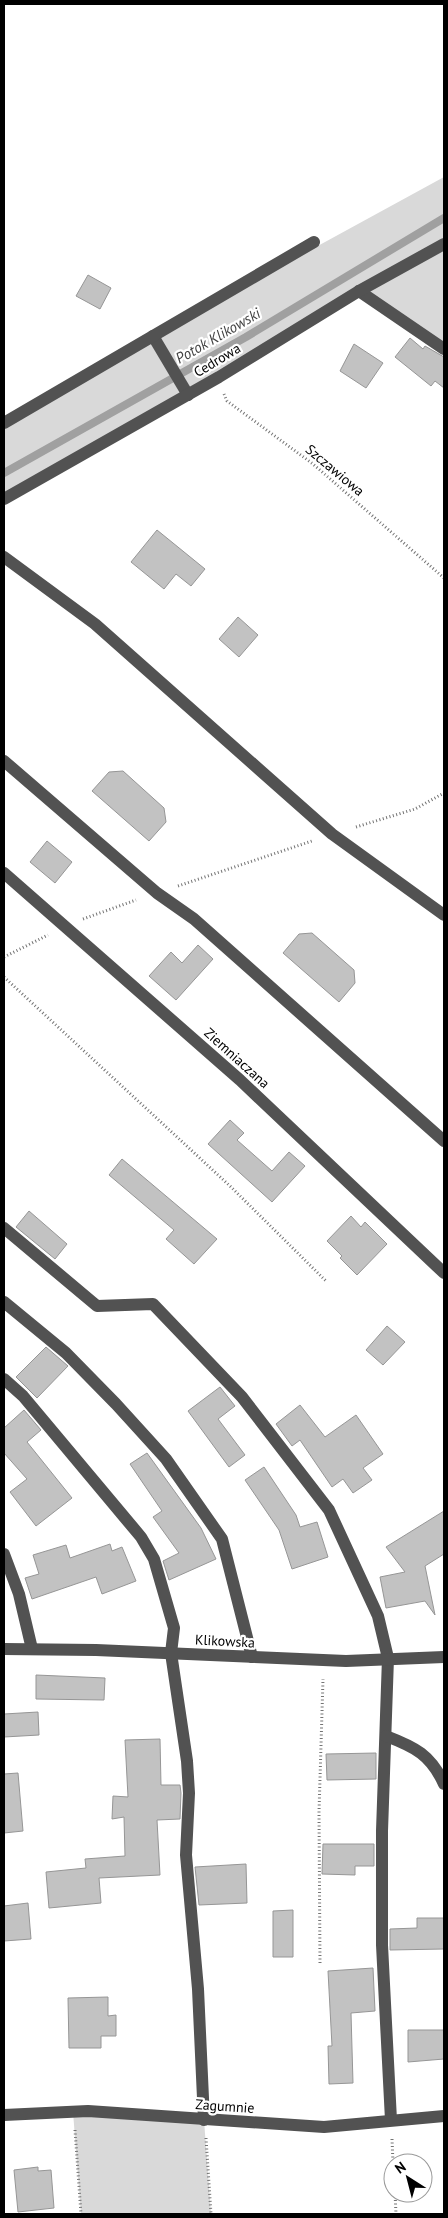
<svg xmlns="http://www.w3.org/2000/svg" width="448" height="2218" viewBox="0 0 448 2218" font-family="'PT Sans',sans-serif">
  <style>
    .green { fill: #d9d9d9 }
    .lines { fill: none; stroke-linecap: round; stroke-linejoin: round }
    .stream { stroke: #a0a0a0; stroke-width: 8 }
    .building { fill: #c2c2c2; stroke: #969696 }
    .path { stroke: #747474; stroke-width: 3; stroke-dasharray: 1 2.5; stroke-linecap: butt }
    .minor { stroke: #525252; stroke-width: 12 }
    .labels { text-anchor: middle; stroke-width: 4.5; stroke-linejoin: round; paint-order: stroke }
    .street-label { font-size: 14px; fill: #000; stroke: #fff }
    .water-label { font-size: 15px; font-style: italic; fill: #414141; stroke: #fff }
  </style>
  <rect width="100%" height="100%" fill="#fff"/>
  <g class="green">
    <path d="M444 177V349L359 291 4 499V428L153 336Z"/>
    <path d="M73 2112 204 2120 211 2214H81Z"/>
  </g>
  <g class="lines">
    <path class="stream" d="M4 473 246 337 444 218"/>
  </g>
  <g class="building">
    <path d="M88 275 111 288 100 309 76 296Z"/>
    <path d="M410 338 423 349 425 346 444 357V388L435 381 431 386 395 357Z"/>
    <path d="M354 344 383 363 366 388 340 371Z"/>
    <path d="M157 530 205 569 191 586 176 574 164 589 131 562Z"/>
    <path d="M238 617 258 635 239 657 219 639Z"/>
    <path d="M123 771 164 808 166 822 149 841 92 791 109 772Z"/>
    <path d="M47 841 72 862 55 883 30 862Z"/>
    <path d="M312 933 354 970 355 983 339 1002 283 953 299 934Z"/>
    <path d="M198 945 213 959 176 1000 149 976 171 952 182 963Z"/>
    <path d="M230 1120 244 1133 237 1140 272 1171 289 1152 305 1166 272 1202 208 1144Z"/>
    <path d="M122 1159 217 1239 194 1264 166 1239 174 1230 109 1175Z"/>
    <path d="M29 1211 67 1244 55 1259 16 1227Z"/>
    <path d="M351 1216 361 1227 365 1222 387 1244 357 1275 340 1258 342 1256 327 1241Z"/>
    <path d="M387 1326 405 1342 383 1365 366 1350Z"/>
    <path d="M46 1347 68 1366 37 1398 16 1377Z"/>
    <path d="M220 1387 235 1406 218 1419 245 1455 229 1467 188 1411Z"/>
    <path d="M300 1405 325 1437 356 1415 383 1454 363 1468 372 1480 353 1493 343 1479 332 1487 300 1440 292 1446 276 1424Z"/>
    <path d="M24 1410 41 1430 27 1442 72 1498 36 1526 10 1492 27 1479 4 1453V1428Z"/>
    <path d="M147 1453 201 1528 216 1559 169 1580 163 1561 179 1553 153 1517 162 1511 130 1464Z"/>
    <path d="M264 1467 296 1515 300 1527 317 1522 328 1557 292 1569 279 1530 245 1480Z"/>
    <path d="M444 1511V1554L425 1566 435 1615 425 1601 386 1608 380 1577 405 1572 386 1547Z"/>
    <path d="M110 1544 112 1551 122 1547 136 1581 102 1594 96 1577 32 1599 25 1578 39 1574 33 1555 66 1545 70 1558Z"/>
    <path d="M36 1675 105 1678 104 1700 36 1699Z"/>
    <path d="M38 1712 39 1735 4 1737V1714Z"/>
    <path d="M160 1739 161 1785H180L181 1793 180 1819 157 1820 160 1875 99 1878 101 1903 49 1908 46 1872 86 1868 85 1859 125 1856 124 1817 112 1819 113 1796 128 1797 125 1740Z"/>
    <path d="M376 1753V1779L327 1780 326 1754Z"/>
    <path d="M18 1773 23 1831 4 1833V1774Z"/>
    <path d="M323 1844H374V1866H355V1875L322 1874Z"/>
    <path d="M246 1864 247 1903 199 1905 195 1867Z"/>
    <path d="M28 1903 31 1939 4 1941V1906Z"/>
    <path d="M293 1910V1957H273V1911Z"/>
    <path d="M417 1918H444V1949L390 1950V1929L417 1928Z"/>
    <path d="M373 1968 375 2011 351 2013 353 2083 329 2084 328 2046H332L328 1971Z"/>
    <path d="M108 1997V2016L116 2015V2036H101V2048H69L68 1998Z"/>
    <path d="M408 2030H444V2059L408 2062Z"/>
    <path d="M38 2167V2171L51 2170 54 2208 18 2212 14 2170Z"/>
  </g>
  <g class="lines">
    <g class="path">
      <path d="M224 394 227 401 313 464 444 578"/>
      <path d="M356 827 415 809 444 793"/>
      <path d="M178 886 312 841"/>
      <path d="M83 919 136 900"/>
      <path d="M4 957 48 935"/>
      <path d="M4 977 230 1186 327 1282"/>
      <path d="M320 1963 319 1812 323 1679"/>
      <path d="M75 2130 81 2214"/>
      <path d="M206 2138 211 2214"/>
      <path d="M392 2139 393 2163"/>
      <path d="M395 2193 396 2214"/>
    </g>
    <g class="minor">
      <path d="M359 291 444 349"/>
      <path d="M153 336 188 395"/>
      <path d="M4 423 314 242"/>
      <path d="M4 499 219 377 359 291 444 244"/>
      <path d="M4 557 95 624 332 834 444 915"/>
      <path d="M4 761 157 893 194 919 444 1141"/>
      <path d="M4 873 240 1080 444 1273"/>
      <path d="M4 1228 97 1306 153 1304 242 1397 329 1510 378 1616 388 1658 382 1831V1945L391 2120"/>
      <path d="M4 1302 66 1353 116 1404 166 1459 222 1539 252 1657"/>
      <path d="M4 1379 23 1396 141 1537 154 1559 174 1628 171 1653 187 1761 189 1793 186 1855 198 1989 204 2120"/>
      <path d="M4 1554 19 1594 32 1649"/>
      <path d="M4 1649 96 1650 346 1661 444 1657"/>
      <path d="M386 1736C415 1747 431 1755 444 1784"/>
      <path d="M4 2115 88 2111 324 2127 444 2116"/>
    </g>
  </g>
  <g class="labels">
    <g class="street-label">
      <text transform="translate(217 360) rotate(-31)" y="5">Cedrowa</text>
      <text transform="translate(335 470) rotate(40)" y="5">Szczawiowa</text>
      <text transform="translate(237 1058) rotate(42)" y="5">Ziemniaczana</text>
      <text transform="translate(225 1641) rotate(3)" y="5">Klikowska</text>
      <text transform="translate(225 2106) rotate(4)" y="5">Zagumnie</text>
    </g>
    <g class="water-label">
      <text transform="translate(218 336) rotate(-30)" y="5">Potok Klikowski</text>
    </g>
  </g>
  <rect width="448" height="2218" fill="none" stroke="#000000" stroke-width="10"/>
  <g transform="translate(408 2178) rotate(324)"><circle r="24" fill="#ffffff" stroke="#999999"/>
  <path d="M0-4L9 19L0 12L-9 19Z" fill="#000000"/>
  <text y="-8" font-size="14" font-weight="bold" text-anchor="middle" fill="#000000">N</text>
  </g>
</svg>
